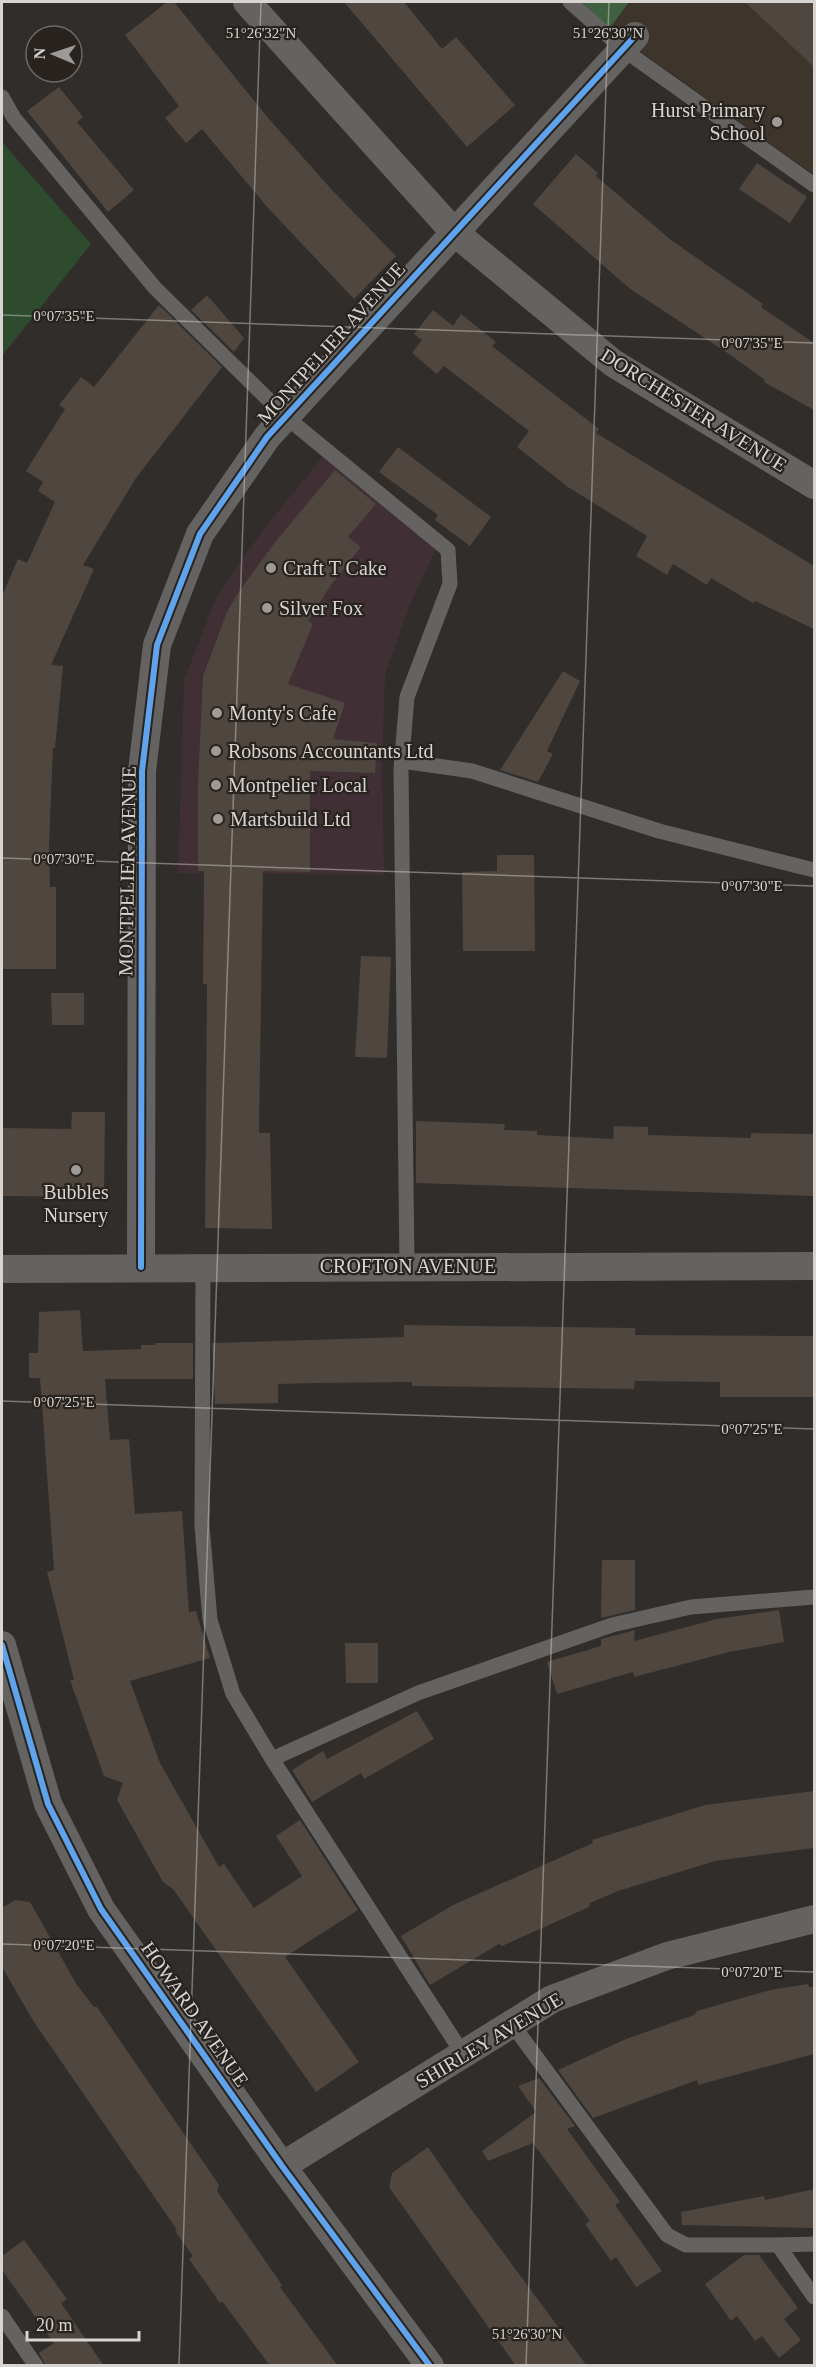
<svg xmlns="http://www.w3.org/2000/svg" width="816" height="2367" viewBox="0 0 816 2367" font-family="'Times New Roman',serif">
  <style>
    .commercial { fill: #402f34 }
    .built { fill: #3d342c }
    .green { fill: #2e4b2e }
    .forest { fill: #40613f }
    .building { fill: #4f463f }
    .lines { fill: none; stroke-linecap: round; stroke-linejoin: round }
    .lane { stroke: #656361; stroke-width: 15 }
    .street { stroke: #656361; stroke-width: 28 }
    .cycleway-casing { stroke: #28231f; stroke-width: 10 }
    .cycleway { stroke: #60a3ed; stroke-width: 6 }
    .ticks { fill: none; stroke: #d7d4d1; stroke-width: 1.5; stroke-opacity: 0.45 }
    .poi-dot { fill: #9d9a97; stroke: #28231f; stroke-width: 2 }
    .labels { text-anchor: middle; stroke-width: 4.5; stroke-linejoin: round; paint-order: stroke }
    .poi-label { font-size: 20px; fill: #d7d4d1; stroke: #28231f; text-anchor: start }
    .street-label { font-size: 20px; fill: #d7d4d1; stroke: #28231f }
    .ticks-label { font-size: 15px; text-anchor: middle; fill: #d7d4d1; stroke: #28231f; stroke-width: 4.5; stroke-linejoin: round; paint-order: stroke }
  </style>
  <rect width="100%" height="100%" fill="#302d2b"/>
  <path class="commercial" d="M325 454 438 545 410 605 385 675 382 766 384 875 178 873 184 680 217 596 265 527Z"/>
  <path class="built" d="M581 2H814V175L609 29Z"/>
  <path class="green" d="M2 142 91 244 2 356Z"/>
  <path class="forest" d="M582 2H629L609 29Z"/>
  <g class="building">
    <path d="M167 2H174L269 119 332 190 396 256 354 299 268 208 202 129 186 143 165 118 179 106 125 35Z"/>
    <path d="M344 2H404L442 49 456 37 515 105 467 147Z"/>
    <path d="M745 2H814V67Z"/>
    <path d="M59 87 83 117 77 122 134 190 108 212 27 111Z"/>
    <path d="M576 154 598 173 596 176 671 240 763 304 761 307 814 343V410L764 382 765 380 729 354 629 288 533 204Z"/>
    <path d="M757 163 807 197 790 223 739 189Z"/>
    <path d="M207 295 244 338 234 352 191 310Z"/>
    <path d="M159 305 222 367 136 478 83 565 94 569 51 665 63 666 55 748H53L49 845 50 887H56V969H2V596L18 559 27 563 55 502 38 491 43 482 26 471 65 409 59 405 81 377 94 387Z"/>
    <path d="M433 310 453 326 461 314 496 342 492 346 599 429 596 433 814 566V629L755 601 753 603 711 578 707 585 673 564 667 575 636 556 647 536 568 487 517 447 529 431 444 366 437 374 412 353 422 340 414 334Z"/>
    <path d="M398 447 491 517 470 546 435 520 438 515 379 472Z"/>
    <path d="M335 470 376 504 348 537 361 547 331 585 308 621 313 624 288 684 345 703 333 739 377 743 375 773 310 771V872L263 871 259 1133H270L272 1229 205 1228 207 984H203L204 871H198V784L203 676 227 612 238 593 276 541Z"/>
    <path d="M563 671 580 681 547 751 553 754 538 782 500 770Z"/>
    <path d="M497 855H534L535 951H463L462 872 497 871Z"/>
    <path d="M361 956 391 957 387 1058 355 1057Z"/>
    <path d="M51 993H84V1025H52Z"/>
    <path d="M72 1112H105L104 1197 2 1196V1128L71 1129Z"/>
    <path d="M416 1121 505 1124 504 1130 537 1131V1135L613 1139 614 1126 648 1127V1135L751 1138V1133L814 1134V1196L416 1183Z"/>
    <path d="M80 1310 83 1351 141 1349V1345H155V1343H193V1379H105L110 1440 129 1439 135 1514 182 1511 189 1612 196 1611 210 1658 130 1681 160 1763 219 1867 224 1864 254 1908 302 1876 276 1836 300 1820 358 1910 285 1957 359 2062 316 2092 173 1889 163 1882 117 1800 123 1783 104 1776 70 1680H74L47 1572 54 1570 40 1378H29V1353H38L39 1312Z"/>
    <path d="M404 1325 635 1328V1335L814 1336V1397H720V1382L635 1381 634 1389 412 1386V1382L315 1383 278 1384V1403L215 1404 212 1343 404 1337Z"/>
    <path d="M602 1560H635V1610L601 1618Z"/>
    <path d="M779 1610 784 1642 729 1652 634 1677 633 1672 557 1694 547 1662 601 1646V1639L635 1630 634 1641 717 1619Z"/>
    <path d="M345 1643H378V1683H346Z"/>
    <path d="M417 1711 434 1739 364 1779 361 1773 312 1802 292 1770 323 1751 327 1759Z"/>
    <path d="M814 1791V1848L715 1861 618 1891 590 1903 589 1907 502 1946 499 1944 430 1985 401 1936 453 1905 593 1843 592 1840 705 1805Z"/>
    <path d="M15 1900 30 1902 77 1985 94 2007H97L195 2150 219 2185 217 2191 282 2285 280 2287 338 2366H270L222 2301 220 2303 189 2259 193 2256 175 2231 177 2230 34 2022 2 1967V1908Z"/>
    <path d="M808 1984 809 1987H814V2054L698 2085 697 2080 593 2118 558 2070 626 2039 694 2015 697 2011 770 1990Z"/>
    <path d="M539 2078 575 2126 567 2129 620 2202 615 2205 662 2271 636 2287 616 2257 611 2261 585 2224 590 2221 533 2143 488 2161 482 2151 536 2112 518 2086Z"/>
    <path d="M428 2147 460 2194 587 2366H516L389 2187 392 2173Z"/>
    <path d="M814 2189V2228L682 2225 681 2212 764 2196 765 2200Z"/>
    <path d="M24 2240 67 2299 61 2303 104 2366H46L39 2353 54 2343 2 2270V2256Z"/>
    <path d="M744 2255H759L798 2308 784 2319 801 2340 779 2358 762 2336 755 2341 737 2316 731 2321 705 2284Z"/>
  </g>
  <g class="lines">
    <g class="lane">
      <path d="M570 2 624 50 814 185"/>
      <path d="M2 97 14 118 155 288 286 417 448 550 450 584 407 697 401 769 407 1266"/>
      <path d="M402 761 472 771 659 831 814 870"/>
      <path d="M203 1267 202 1526 210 1620 233 1694 272 1759"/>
      <path d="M512 2024 667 2235 686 2245H778"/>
      <path d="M463 2054 272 1759 418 1693 612 1625 691 1607 814 1597"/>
      <path d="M814 2244 778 2245 814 2297"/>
      <path d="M2 2316 36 2366"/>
    </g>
    <g class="street">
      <path d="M247 2 454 232 613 363 814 485"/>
      <path d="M141 1267 142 771 157 645 200 534 267 437 635 36"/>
      <path d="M2 1269 814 1266"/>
      <path d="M2 1645 48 1804 101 1909 282 2166 430 2366"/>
      <path d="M282 2166 552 1999 667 1956 814 1919"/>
    </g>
    <g class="cycleway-casing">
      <g id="cycleway">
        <path d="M141 1267 142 771 157 645 200 534 267 437 635 36"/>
        <path d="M2 1645 48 1804 101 1909 282 2166 430 2366"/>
      </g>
    </g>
    <use href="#cycleway" class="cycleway"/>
  </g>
  <path class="ticks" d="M2 315 814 343M2 858 814 886M2 1401 814 1429M2 1944 814 1972M179 2366 261 2M526 2366 609 2"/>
  <g class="poi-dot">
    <circle cx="777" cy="122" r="6"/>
    <circle cx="271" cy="568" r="6"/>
    <circle cx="267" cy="608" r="6"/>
    <circle cx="217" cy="713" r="6"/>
    <circle cx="216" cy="751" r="6"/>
    <circle cx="216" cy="785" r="6"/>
    <circle cx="218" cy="819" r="6"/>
    <circle cx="76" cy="1170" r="6"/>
  </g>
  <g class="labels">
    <g class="poi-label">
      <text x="765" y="117" text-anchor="end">Hurst Primary<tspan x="765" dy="23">School</tspan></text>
      <text x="283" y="575">Craft T Cake</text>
      <text x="279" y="615">Silver Fox</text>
      <text x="229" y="720">Monty's Cafe</text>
      <text x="228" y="758">Robsons Accountants Ltd</text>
      <text x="228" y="792">Montpelier Local</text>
      <text x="230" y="826">Martsbuild Ltd</text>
      <text x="76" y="1199" text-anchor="middle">Bubbles<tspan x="76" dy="23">Nursery</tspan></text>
    </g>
    <g class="street-label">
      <text transform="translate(331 343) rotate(-48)" y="7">MONTPELIER AVENUE</text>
      <text transform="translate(694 410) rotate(32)" y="7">DORCHESTER AVENUE</text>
      <text transform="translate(127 871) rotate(-89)" y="7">MONTPELIER AVENUE</text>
      <text x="408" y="1273">CROFTON AVENUE</text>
      <text transform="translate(195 2014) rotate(55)" y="7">HOWARD AVENUE</text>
      <text transform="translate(489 2040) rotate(-31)" y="7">SHIRLEY AVENUE</text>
    </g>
  </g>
  <g class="ticks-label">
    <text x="261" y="38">51°26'32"N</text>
    <text x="608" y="38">51°26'30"N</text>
    <text x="64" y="321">0°07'35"E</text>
    <text x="752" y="348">0°07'35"E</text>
    <text x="64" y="864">0°07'30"E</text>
    <text x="752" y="891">0°07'30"E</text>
    <text x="64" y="1407">0°07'25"E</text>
    <text x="752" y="1434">0°07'25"E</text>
    <text x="64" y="1950">0°07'20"E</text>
    <text x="752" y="1977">0°07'20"E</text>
    <text x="527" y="2339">51°26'30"N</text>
  </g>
  <rect width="816" height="2367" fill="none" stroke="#d7d4d1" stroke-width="6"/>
  <g transform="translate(54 54) rotate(272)"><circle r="28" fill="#28231f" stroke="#6e6a66" stroke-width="1.5"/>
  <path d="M0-4.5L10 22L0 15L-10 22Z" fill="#9d9a97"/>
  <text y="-9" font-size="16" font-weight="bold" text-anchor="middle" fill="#d7d4d1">N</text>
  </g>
  <path d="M27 2331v9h112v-9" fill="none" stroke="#d7d4d1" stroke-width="3"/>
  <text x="36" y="2331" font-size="18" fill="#d7d4d1" stroke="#28231f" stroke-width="4.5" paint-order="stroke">20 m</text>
</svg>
